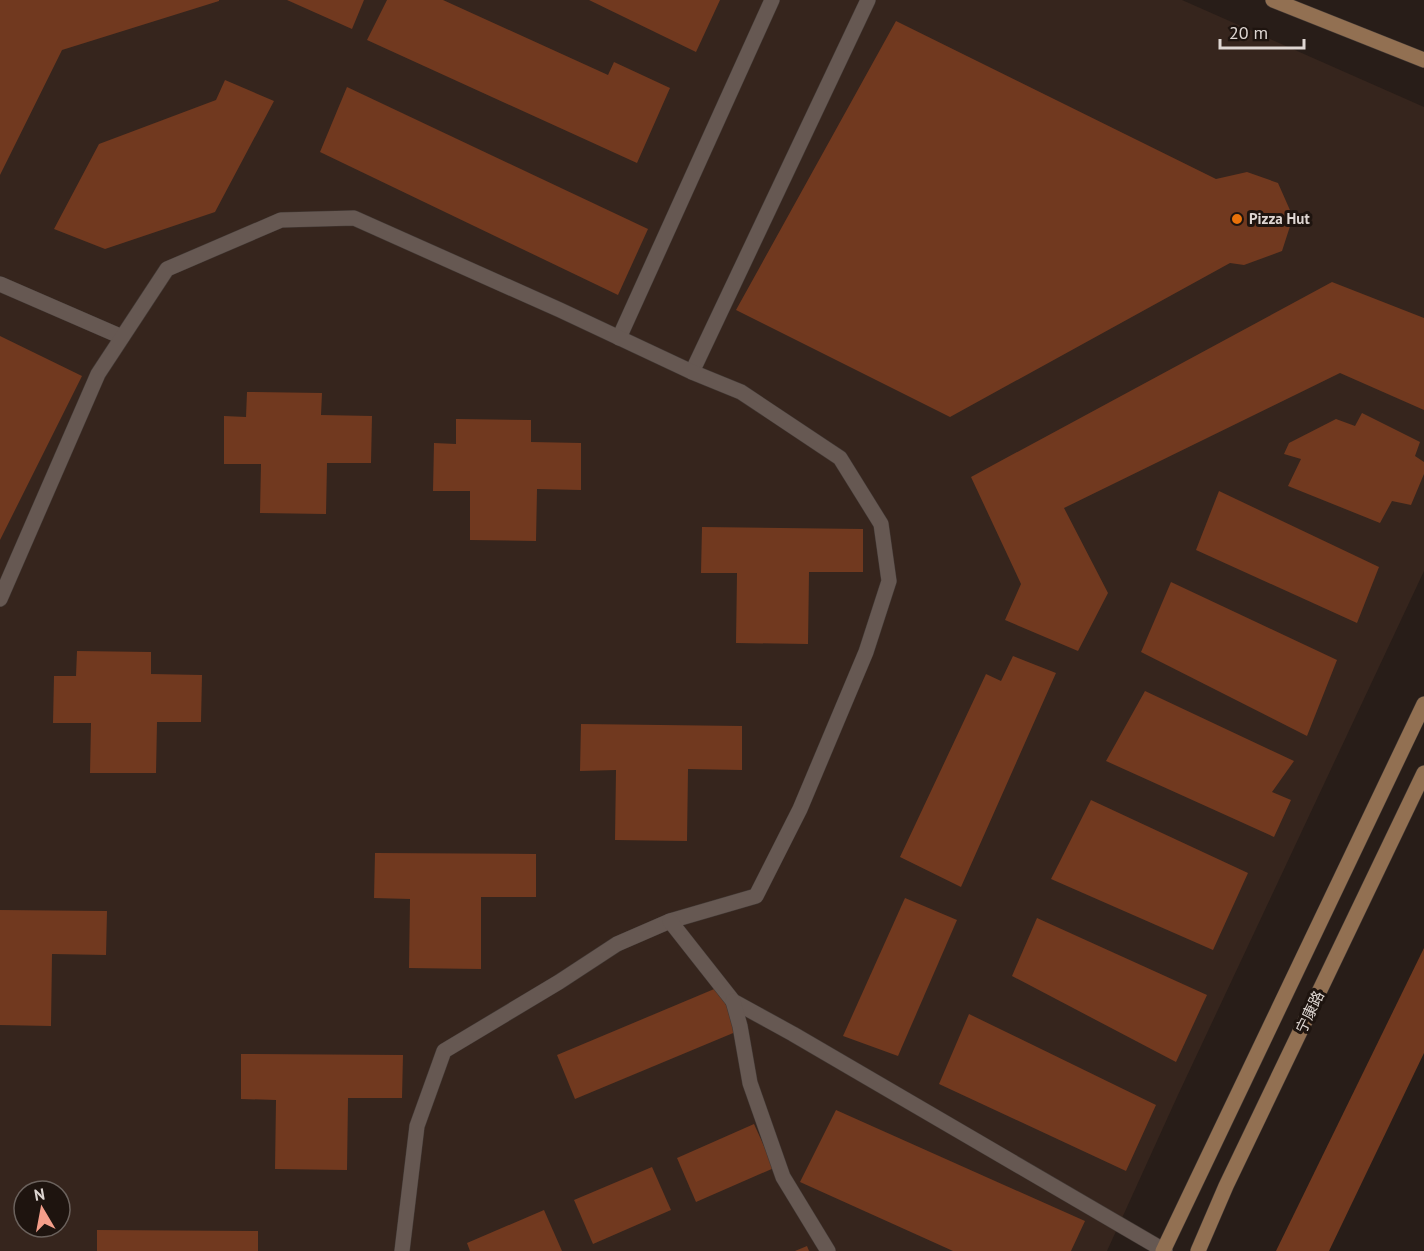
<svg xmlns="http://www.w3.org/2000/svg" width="1424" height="1251" viewBox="0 0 1424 1251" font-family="'PT Sans','Noto Sans SC',sans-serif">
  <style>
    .built { fill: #36251d; fill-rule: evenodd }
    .building { fill: #71391f }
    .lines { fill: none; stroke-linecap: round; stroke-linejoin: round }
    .lane-casing { stroke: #423935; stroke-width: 16 }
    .street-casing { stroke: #423935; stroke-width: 16 }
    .secondary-casing { stroke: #423935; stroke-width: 16 }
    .lane { stroke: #665852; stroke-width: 15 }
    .street { stroke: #665852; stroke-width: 15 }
    .secondary { stroke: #927052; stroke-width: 15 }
    .food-dot { fill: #e8710a; stroke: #1e140f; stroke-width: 2 }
    .labels { text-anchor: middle; stroke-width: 6; stroke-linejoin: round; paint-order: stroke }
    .poi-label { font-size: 15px; font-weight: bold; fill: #ded6d2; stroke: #1e140f; text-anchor: start }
    .street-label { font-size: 15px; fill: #ded6d2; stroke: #1e140f }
  </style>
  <rect width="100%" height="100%" fill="#281d18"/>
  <path class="built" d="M0 0H1182L1424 107V571L1177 1097 1107 1251H0ZM24 1191H60V1227H24Z"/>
  <g class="building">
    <path d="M0 0H219V1L62 50 0 175Z"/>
    <path d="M287 0H364L352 29Z"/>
    <path d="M387 0H443L608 75 614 62 670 88 637 163 367 40Z"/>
    <path d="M589 0H720L696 52Z"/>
    <path d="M896 21 1216 179 1247 172 1278 183 1293 217 1282 251 1244 265 1230 263 950 417 736 310Z"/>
    <path d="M225 80 274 101 215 212 105 249 54 229 99 144 216 100Z"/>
    <path d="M347 87 648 229 618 295 320 152Z"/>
    <path d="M1332 282 1424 318V410L1340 373 1064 508 1108 593 1078 651 1005 620 1021 584 971 477Z"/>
    <path d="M0 336 82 376 0 540Z"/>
    <path d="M247 392 322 393 321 415 372 416 371 463H327L326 514 260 513 261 464H224V416L246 417Z"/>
    <path d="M1362 413 1420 442 1415 456 1424 462V474L1411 505 1392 501 1380 523 1288 486 1301 459 1284 454 1289 443 1336 419 1355 426Z"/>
    <path d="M456 419 531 420V442L581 443V490L537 489 536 541 470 540V491H433L434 443 456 444Z"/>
    <path d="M1219 491 1379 567 1357 623 1196 550Z"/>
    <path d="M702 527 863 529V572H809L808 644 736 643 737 573H701Z"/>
    <path d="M1171 582 1337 660 1307 736 1141 652Z"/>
    <path d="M77 651 151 652V674L202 675 201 722H157L156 773H90L91 723H53L54 676H76Z"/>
    <path d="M1013 656 1056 673 961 887 900 857 986 674 1001 681Z"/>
    <path d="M1145 691 1294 761 1272 792 1291 800 1274 837 1106 761Z"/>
    <path d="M581 724 742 726V770L688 769 687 841 615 840 616 770 580 771Z"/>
    <path d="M1091 800 1248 873 1213 950 1051 879Z"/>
    <path d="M375 853 536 854V897H481V969L409 968 410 899 374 898Z"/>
    <path d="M905 898 957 920 898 1056 843 1036Z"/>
    <path d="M0 910 107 911 106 955 52 954 51 1026 0 1025Z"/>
    <path d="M1037 918 1207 995 1176 1062 1012 976Z"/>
    <path d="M1424 948V1053L1329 1251H1276Z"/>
    <path d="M719 987 738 1031 575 1099 557 1055Z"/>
    <path d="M969 1014 1156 1105 1126 1171 939 1084Z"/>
    <path d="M241 1054 403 1055 402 1098H348L347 1170 275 1169 276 1100 241 1099Z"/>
    <path d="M836 1110 1085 1221 1071 1251H953L800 1182Z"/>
    <path d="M754 1124 774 1168 696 1202 677 1158Z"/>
    <path d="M652 1167 671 1210 593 1244 574 1200Z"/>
    <path d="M544 1210 562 1251H470L467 1243Z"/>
    <path d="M97 1230 258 1231V1251H97Z"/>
    <path d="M807 1246 809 1251H795Z"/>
  </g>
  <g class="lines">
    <g class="lane-casing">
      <g id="lane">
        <path d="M619 338 772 0"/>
        <path d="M692 372 868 0"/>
      </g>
    </g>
    <g class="street-casing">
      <g id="street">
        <path d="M0 284 122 337"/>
        <path d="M0 599 98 374 167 269 281 220 354 218 560 310 692 372 741 392 840 458 881 524 889 581 866 652 800 809 756 896 670 921 617 944 559 982 444 1051 417 1126 402 1251"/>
        <path d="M670 921 733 1001 793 1034 1165 1251"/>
        <path d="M733 1001 740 1026 750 1083 783 1177 828 1251"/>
      </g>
    </g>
    <g class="secondary-casing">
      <g id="secondary">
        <path d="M1273 0 1424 60"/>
        <path d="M1163 1251 1424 704"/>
        <path d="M1198 1251 1226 1186 1424 773"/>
      </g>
    </g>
    <use href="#lane" class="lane"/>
    <use href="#street" class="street"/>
    <use href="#secondary" class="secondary"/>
  </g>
  <circle class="food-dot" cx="1237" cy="219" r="6"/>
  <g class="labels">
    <g class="poi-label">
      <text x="1249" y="224">Pizza Hut</text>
    </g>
    <g class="street-label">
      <text transform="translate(1310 1012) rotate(-64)" y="5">宁康路</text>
    </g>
  </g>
  <g transform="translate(42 1209) rotate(350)"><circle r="28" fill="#1e140f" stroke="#6b625d" stroke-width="1.5"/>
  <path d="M0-4.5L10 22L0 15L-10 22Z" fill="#f49e8a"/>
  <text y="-9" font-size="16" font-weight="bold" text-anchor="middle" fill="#ded6d2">N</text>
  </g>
  <path d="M1220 39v9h84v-9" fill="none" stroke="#ded6d2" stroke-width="3"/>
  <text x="1229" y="39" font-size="18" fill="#ded6d2" stroke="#1e140f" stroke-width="4.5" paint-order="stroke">20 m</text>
</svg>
